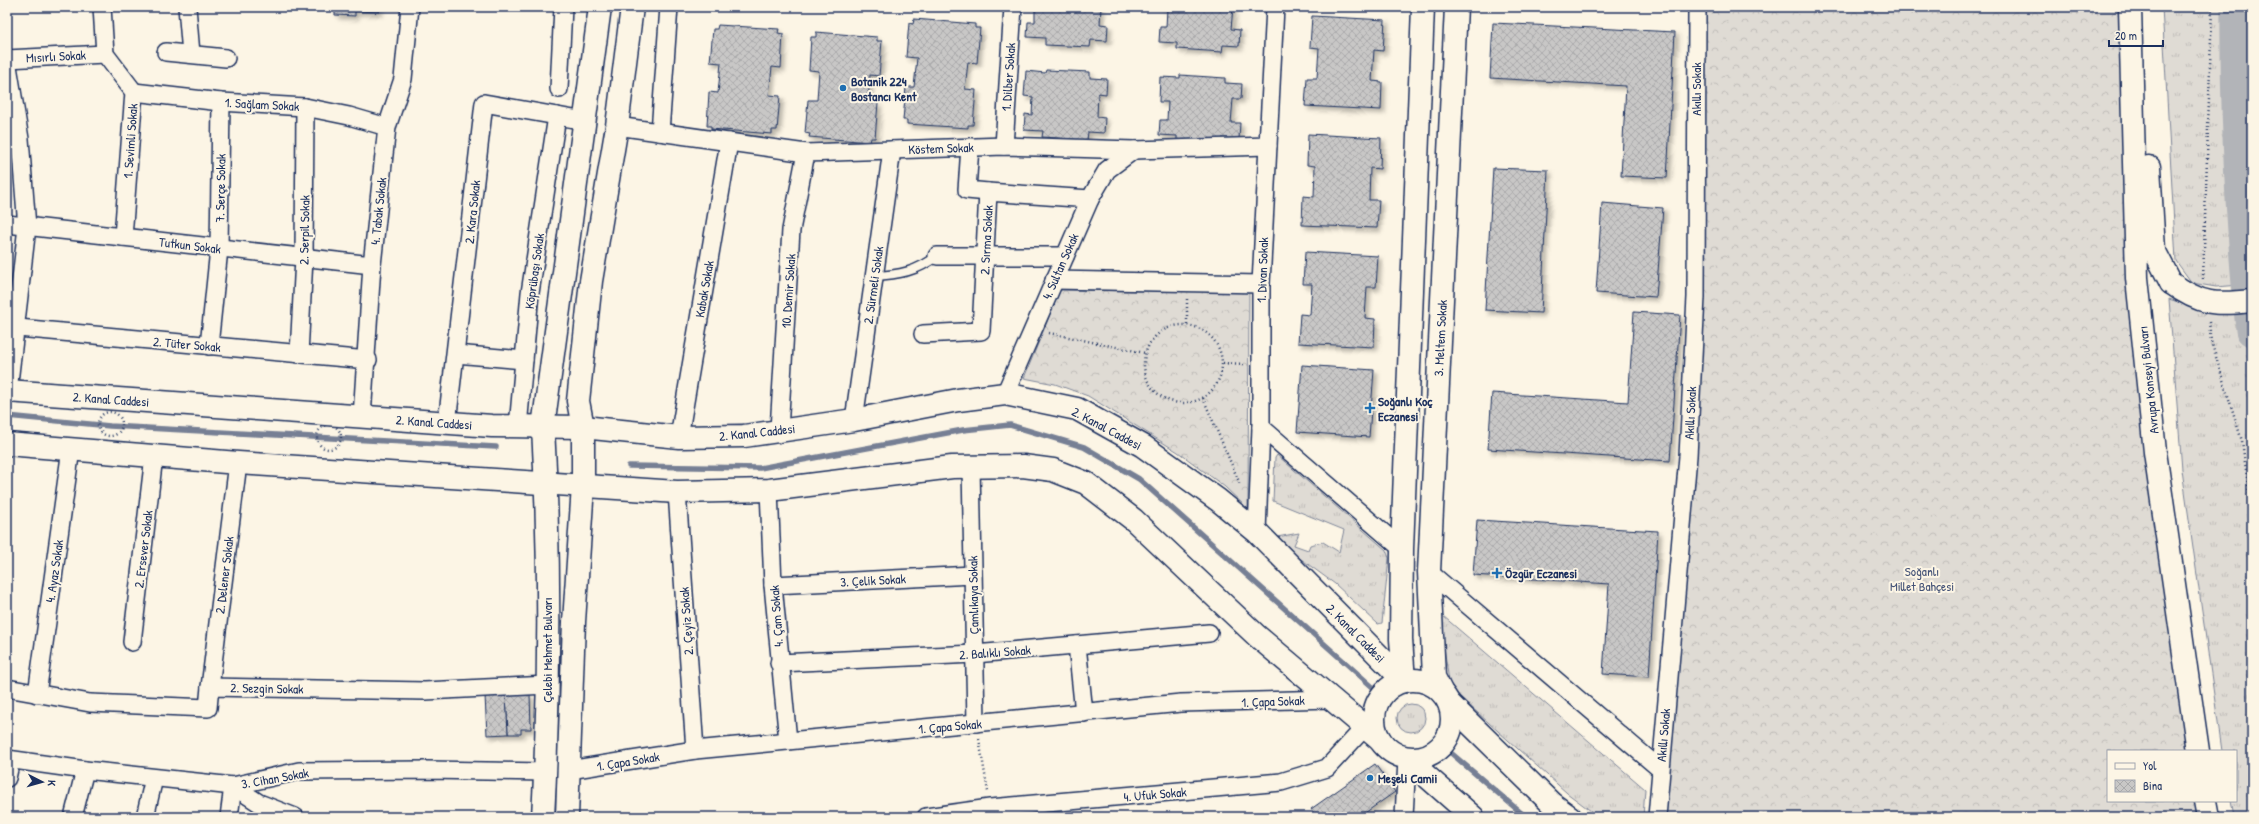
<svg xmlns="http://www.w3.org/2000/svg" width="2259" height="824" viewBox="0 0 2259 824" font-family="'Patrick Hand',sans-serif">
  <style>
    .grass { fill: url(#grass-tufts); stroke: #7d8599 }
    .forest { fill: url(#forest-crowns); stroke: #7d8599 }
    .lines { fill: none; stroke-linecap: round; stroke-linejoin: round }
    .stream { stroke: #767f94; stroke-width: 5.5 }
    .river { stroke: #b2b4b8; stroke-width: 33 }
    .building { fill: url(#building-cross-hatch); stroke: #1b2f5e; filter: url(#shadow) }
    .lane-casing { stroke: #1b2f5e; stroke-width: 11 }
    .street-casing { stroke: #1b2f5e; stroke-width: 20 }
    .secondary-casing { stroke: #1b2f5e; stroke-width: 25 }
    .primary-casing { stroke: #1b2f5e; stroke-width: 25 }
    .path { stroke: #1b2f5e; stroke-width: 2.5; stroke-dasharray: 1 3; stroke-linecap: butt }
    .lane { stroke: #fcf5e5; stroke-width: 8 }
    .street { stroke: #fcf5e5; stroke-width: 17 }
    .secondary { stroke: #fcf5e5; stroke-width: 22 }
    .primary { stroke: #fcf5e5; stroke-width: 22 }
    .primary-bridge-casing { stroke: #1b2f5e; stroke-width: 25; stroke-linecap: butt }
    .primary-bridge { stroke: #fcf5e5; stroke-width: 22 }
    .poi-dot { fill: #1f6fb2; stroke: #fcf5e5; stroke-width: 1.5 }
    .labels { text-anchor: middle; stroke-width: 4; stroke-linejoin: round; paint-order: stroke }
    .street-label { font-size: 13px; fill: #1b2f5e; stroke: #fcf5e5 }
    .poi-label { font-size: 13px; font-weight: bold; fill: #1b2f5e; stroke: #fcf5e5; text-anchor: start }
    .park-label { font-size: 13px; fill: #425176; stroke: #fcf5e5 }
  </style>
  <defs>
    <pattern id="grass-tufts" width="24" height="20" patternUnits="userSpaceOnUse"><rect width="24" height="20" fill="#dfdbd4"/><path d="M3 7l-1-3M5 7V3M7 7l1-3M15 17l-1-3M17 17v-4M19 17l1-3" fill="none" stroke="#bfbcb8"/></pattern>
    <pattern id="forest-crowns" width="20" height="18" patternUnits="userSpaceOnUse"><rect width="20" height="18" fill="#dfdbd4"/><path d="M2 6a3 3 0 1 1 6 0M12 15a3 3 0 1 1 6 0" fill="none" stroke="#bfbcb8"/></pattern>
    <pattern id="building-cross-hatch" width="8" height="8" patternUnits="userSpaceOnUse"><rect width="8" height="8" fill="#c8c7c6"/><path d="M0 0l8 8M0 8l8-8" fill="none" stroke="#ababac"/></pattern>
    <filter id="shadow"><feDropShadow dx="3.5" dy="3.5" stdDeviation="2" flood-color="#0004"/></filter>
  </defs>
  <rect width="100%" height="100%" fill="#fcf5e5"/>
  <filter id="ink" filterUnits="userSpaceOnUse"><feTurbulence type="fractalNoise" baseFrequency=".025" numOctaves="2"/><feDisplacementMap in="SourceGraphic" scale="8" xChannelSelector="R" yChannelSelector="G"/><feConvolveMatrix kernelMatrix="1 2 1 2 8 2 1 2 1" color-interpolation-filters="sRGB"/></filter>
  <g filter="url(#ink)">
    <g class="grass">
      <path d="M2162 7H2252V284L2216 287 2192 283 2176 261Z"/>
      <path d="M2169 299 2202 310 2252 311V817H2234L2231 801H2236V751H2222L2182 470Z"/>
      <path d="M1277 455 1386 550 1389 558 1382 623 1378 624 1335 584 1275 540 1277 537 1299 533 1294 545 1308 550 1310 545 1323 542 1339 552 1344 530 1273 501 1275 458Z"/>
      <path d="M1443 616 1645 789 1643 817H1599L1567 793 1450 688 1441 627Z"/>
      <circle cx="1411" cy="718" r="14"/>
    </g>
    <g class="forest">
      <path d="M1701 7H2122L2189 751H2108V801H2197L2196 817H1662L1688 513Z"/>
      <path d="M1060 290 1249 292 1248 509 1225 487 1178 452 1088 396 1055 384 1024 378Z"/>
    </g>
    <g class="lines">
      <g class="stream">
        <path d="M7 416 110 426 496 447"/>
        <path d="M629 466 760 468 963 430 1010 425 1084 447 1139 479 1376 690"/>
        <path d="M1451 753 1526 817"/>
      </g>
      <path class="river" d="M2237 7C2236 115 2242 223 2252 330"/>
    </g>
    <g class="building">
      <path d="M335 7H380L379 12 355 11V16L335 15Z"/>
      <path d="M1035 7H1101L1100 24 1108 25 1107 41 1091 40 1090 47 1045 45V38L1027 37 1028 22H1035Z"/>
      <path d="M1159 7H1233L1231 29 1240 30 1239 46 1223 45 1222 52 1177 49V43L1159 42 1160 27H1166L1167 9Z"/>
      <path d="M1312 16 1385 20 1383 51 1374 50 1372 81 1382 82 1381 110 1305 106 1307 78H1317L1319 48 1310 47Z"/>
      <path d="M914 19 975 24V28H980L977 63 968 62 965 89 976 90 973 125H968V128L907 124V120H903L906 87H914L917 58 906 57 909 23 913 24Z"/>
      <path d="M1493 23 1675 32 1667 178 1621 176 1626 86 1490 78Z"/>
      <path d="M718 25 779 29 778 33 783 34 781 68 772 67 769 95 780 96 777 130H772V134L711 129V126H707L709 92 718 93 721 63 710 62 713 29H717Z"/>
      <path d="M816 32 877 37V41H882L879 76 870 75 868 103H878L875 138H871L870 142 809 137 810 134 805 133 808 100H817L819 71 809 70 811 37H816Z"/>
      <path d="M1046 70 1090 72V78L1107 79 1106 94 1098 93 1097 117 1105 118 1104 133 1088 132 1087 140 1042 137 1043 131 1024 130 1025 114 1032 115 1033 97 1024 96 1026 71 1045 73Z"/>
      <path d="M1180 75 1225 78V83L1242 84 1241 99H1233L1231 123H1240L1239 139 1222 138V145L1177 143V136L1159 135 1160 120H1167L1168 102H1159L1160 77 1180 78Z"/>
      <path d="M1308 134 1381 138 1380 169 1370 168 1369 200H1379L1377 228 1302 225 1303 196 1314 197 1315 166 1307 165Z"/>
      <path d="M1493 168 1548 170 1541 313 1485 310Z"/>
      <path d="M1602 203 1663 208 1656 297 1596 293Z"/>
      <path d="M1305 252 1378 256 1376 287H1367L1365 318 1375 319 1374 347 1298 343 1300 314 1310 315 1312 284H1303Z"/>
      <path d="M1634 312 1680 315 1670 461 1488 449 1492 393 1628 402Z"/>
      <path d="M1302 365 1374 370 1369 437 1297 432Z"/>
      <path d="M1477 520 1658 531 1649 677 1603 674 1609 584 1473 575Z"/>
      <path d="M530 694 531 729H521V734H508L506 695Z"/>
      <path d="M506 695 508 734 487 735 485 696Z"/>
      <path d="M1375 764 1395 792 1359 817H1317L1311 809Z"/>
    </g>
    <g class="lines">
      <g class="lane-casing">
        <path id="lane" d="M874 276C899 275 918 271 937 256"/>
      </g>
      <g class="street-casing">
        <g id="street">
          <path d="M102 7 105 54 134 92 123 237"/>
          <path d="M187 7 191 54"/>
          <path d="M166 52 226 58"/>
          <path d="M7 59 105 54"/>
          <path d="M7 60 20 139 27 227 8 391"/>
          <path d="M559 89 563 7"/>
          <path d="M134 92 221 102 305 107 349 116 387 127"/>
          <path d="M617 126 806 153 1004 146 1134 150 1268 146"/>
          <path d="M660 132 669 7"/>
          <path d="M1004 146 1013 7"/>
          <path d="M970 147 967 190 988 192"/>
          <path d="M7 224 372 265"/>
          <path d="M937 256H1065"/>
          <path d="M1054 280 1261 284"/>
          <path d="M7 327 368 360"/>
          <path d="M923 334 981 331 988 192 1090 199"/>
          <path d="M209 346 219 249 221 102"/>
          <path d="M299 354 304 258 305 107"/>
          <path d="M456 354 524 360"/>
          <path d="M1005 394 1090 199 1107 170 1134 150"/>
          <path d="M362 417 372 265 387 127 403 79 410 7"/>
          <path d="M854 420 892 150"/>
          <path d="M447 423 484 103 585 121"/>
          <path d="M518 427 530 293 557 116"/>
          <path d="M1261 427 1402 549"/>
          <path d="M779 430 791 230 806 153"/>
          <path d="M679 437 729 142"/>
          <path d="M971 466 976 723"/>
          <path d="M769 490 773 585 788 741"/>
          <path d="M677 492 695 750"/>
          <path d="M1257 532 1261 427V284L1275 7"/>
          <path d="M1429 572 1660 769"/>
          <path d="M773 585 973 575"/>
          <path d="M132 642 154 456"/>
          <path d="M1077 645 1084 713"/>
          <path d="M779 663 975 654 1209 633"/>
          <path d="M210 687 238 463"/>
          <path d="M7 688 90 703 208 708 210 687 425 691 547 685"/>
          <path d="M37 694 71 449"/>
          <path d="M7 759 85 770 233 786 299 771 428 770 545 772"/>
          <path d="M569 770 695 750 1181 703 1332 699"/>
          <path d="M7 778 11 760"/>
          <path d="M73 817 85 770"/>
          <path d="M145 817 154 778"/>
          <path d="M229 817 233 786 259 803 295 817"/>
          <path d="M926 817 990 808 1281 782 1327 768 1364 728"/>
          <path d="M1404 817 1407 759"/>
          <path d="M1657 817 1688 456 1696 297 1697 7"/>
        </g>
      </g>
      <g class="secondary-casing">
        <g id="secondary">
          <path d="M1404 681 1401 639 1402 549 1423 7"/>
          <path d="M1441 691 1434 677 1429 572 1456 7"/>
          <path d="M543 817C550 688 550 556 543 427L600 7"/>
          <path d="M567 817 574 622 583 486V427L578 401 591 281 617 126 632 7"/>
        </g>
      </g>
      <g class="primary-casing">
        <g id="primary">
          <path d="M2130 7 2137 278 2155 452 2198 751"/>
          <path d="M2149 167 2154 250 2171 283"/>
          <path d="M7 391 492 426 583 427 679 437 744 436 854 420 958 400 1005 394 1077 409 1143 446 1218 500 1257 532 1404 681"/>
          <path d="M7 444 238 463 677 492 769 490 952 467 1023 466 1053 470 1086 483 1134 520 1257 636 1380 740"/>
          <circle cx="1413" cy="719" r="39"/>
          <path d="M1449 703 1552 804 1570 817"/>
          <path d="M1407 759 1473 817"/>
          <path d="M2205 801 2208 817"/>
        </g>
      </g>
      <g class="path">
        <path d="M2203 279 2212 7"/>
        <path d="M2209 322 2211 341 2242 441 2252 514"/>
        <path d="M1187 324V298"/>
        <circle cx="1183" cy="364" r="39"/>
        <path d="M1049 333 1145 353"/>
        <path d="M1223 363 1244 364"/>
        <path d="M1203 398 1240 484"/>
        <circle cx="110" cy="424" r="12"/>
        <circle cx="329" cy="437" r="12"/>
        <path d="M979 739 988 792"/>
      </g>
      <use href="#lane" class="lane"/>
      <use href="#street" class="street"/>
      <use href="#secondary" class="secondary"/>
      <use href="#primary" class="primary"/>
      <g class="primary-bridge-casing">
        <path id="primary-bridge" d="M2171 283C2201 305 2216 305 2252 301"/>
      </g>
      <use href="#primary-bridge" class="primary-bridge"/>
    </g>
  </g>
  <g class="poi-dot">
    <circle cx="843" cy="88" r="4"/>
    <path d="M1368 402h4v4h4v4h-4v4h-4v-4h-4v-4h4z"/>
    <path d="M1495 567h4v4h4v4h-4v4h-4v-4h-4v-4h4z"/>
    <circle cx="1370" cy="778" r="4"/>
  </g>
  <g class="labels">
    <g class="street-label">
      <text transform="translate(56 56) rotate(-3)" y="5">Mısırlı Sokak</text>
      <text transform="translate(1008 77) rotate(-86)" y="5">1. Dilber Sokak</text>
      <text transform="translate(1696 89) rotate(-90)" y="5">Akıllı Sokak</text>
      <text transform="translate(262 104) rotate(3)" y="5">1. Sağlam Sokak</text>
      <text transform="translate(130 141) rotate(-86)" y="5">1. Sevimli Sokak</text>
      <text transform="translate(941 148) rotate(-2)" y="5">Köstem Sokak</text>
      <text transform="translate(220 188) rotate(-89)" y="5">7. Serçe Sokak</text>
      <text transform="translate(378 211) rotate(-84)" y="5">4. Tabak Sokak</text>
      <text transform="translate(472 212) rotate(-84)" y="5">2. Kara Sokak</text>
      <text transform="translate(304 230) rotate(-89)" y="5">2. Serpil Sokak</text>
      <text transform="translate(986 240) rotate(-87)" y="5">2. Sırma Sokak</text>
      <text transform="translate(190 245) rotate(7)" y="5">Tutkun Sokak</text>
      <text transform="translate(1060 266) rotate(-66)" y="5">4. Sultan Sokak</text>
      <text transform="translate(1262 270) rotate(-88)" y="5">1. Divan Sokak</text>
      <text transform="translate(534 271) rotate(-82)" y="5">Köprübaşı Sokak</text>
      <text transform="translate(873 285) rotate(-82)" y="5">2. Sürmeli Sokak</text>
      <text transform="translate(704 289) rotate(-80)" y="5">Kabak Sokak</text>
      <text transform="translate(788 291) rotate(-86)" y="5">10. Demir Sokak</text>
      <text transform="translate(1440 338) rotate(-87)" y="5">3. Meltem Sokak</text>
      <text transform="translate(187 344) rotate(5)" y="5">2. Tüter Sokak</text>
      <text transform="translate(2148 380) rotate(-96)" y="5">Avrupa Konseyi Bulvarı</text>
      <text transform="translate(111 399) rotate(4)" y="5">2. Kanal Caddesi</text>
      <text transform="translate(1690 413) rotate(-87)" y="5">Akıllı Sokak</text>
      <text transform="translate(434 422) rotate(4)" y="5">2. Kanal Caddesi</text>
      <text transform="translate(1107 428) rotate(28)" y="5">2. Kanal Caddesi</text>
      <text transform="translate(757 432) rotate(-6)" y="5">2. Kanal Caddesi</text>
      <text transform="translate(143 549) rotate(-83)" y="5">2. Ersever Sokak</text>
      <text transform="translate(54 571) rotate(-82)" y="5">4. Ayaz Sokak</text>
      <text transform="translate(224 575) rotate(-83)" y="5">2. Delener Sokak</text>
      <text transform="translate(873 580) rotate(-3)" y="5">3. Çelik Sokak</text>
      <text transform="translate(973 595) rotate(-91)" y="5">Çamlıkaya Sokak</text>
      <text transform="translate(776 616) rotate(-94)" y="5">4. Çam Sokak</text>
      <text transform="translate(686 621) rotate(-94)" y="5">2. Çeyiz Sokak</text>
      <text transform="translate(1356 633) rotate(45)" y="5">2. Kanal Caddesi</text>
      <text transform="translate(547 650) rotate(-90)" y="5">Çelebi Mehmet Bulvarı</text>
      <text transform="translate(995 652) rotate(-4)" y="5">2. Balıklı Sokak</text>
      <text transform="translate(267 688) rotate(1)" y="5">2. Sezgin Sokak</text>
      <text transform="translate(1273 701) rotate(-2)" y="5">1. Çapa Sokak</text>
      <text transform="translate(950 726) rotate(-5)" y="5">1. Çapa Sokak</text>
      <text transform="translate(1663 735) rotate(-85)" y="5">Akıllı Sokak</text>
      <text transform="translate(628 761) rotate(-9)" y="5">1. Çapa Sokak</text>
      <text transform="translate(275 778) rotate(-10)" y="5">3. Cihan Sokak</text>
      <text transform="translate(1155 794) rotate(-5)" y="5">4. Ufuk Sokak</text>
    </g>
    <g class="poi-label">
      <text x="851" y="86">Botanik 224<tspan x="851" dy="15">Bostancı Kent</tspan></text>
      <text x="1378" y="406">Soğanlı Koç<tspan x="1378" dy="15">Eczanesi</tspan></text>
      <text x="1505" y="578">Özgür Eczanesi</text>
      <text x="1378" y="783">Meşeli Camii</text>
    </g>
    <g class="park-label">
      <text x="1922" y="576">Soğanlı<tspan x="1922" dy="15">Millet Bahçesi</tspan></text>
    </g>
  </g>
  <rect width="2259" height="824" fill="none" stroke="#fcf5e5" stroke-width="24"/>
  <rect x="12" y="12" width="2235" height="800" fill="none" stroke="#1b2f5e" stroke-width="1.5" filter="url(#ink)"/>
  <rect x="2107" y="750" width="130" height="52" fill="#fcf5e5" stroke="#a2a6af"/>
  <rect x="2115" y="763" width="20" height="6" fill="#fcf5e5" stroke="#a2a6af"/>
  <text x="2143" y="770" font-size="12" fill="#1b2f5e">Yol</text>
  <rect x="2115" y="780" width="20" height="12" fill="url(#building-cross-hatch)" stroke="#a2a6af"/>
  <text x="2143" y="790" font-size="12" fill="#1b2f5e">Bina</text>
  <g transform="translate(42 782) rotate(96)" stroke="#fcf5e5" stroke-width="3" paint-order="stroke">
  <path d="M0-3L7 15L0 10L-7 15Z" fill="#1b2f5e"/>
  <text y="-6" font-size="11" font-weight="bold" text-anchor="middle" fill="#1b2f5e">K</text>
  </g>
  <path d="M2109 40v6h54v-6" fill="none" stroke="#1b2f5e" stroke-width="2"/>
  <text x="2115" y="40" font-size="12" fill="#1b2f5e" stroke="#fcf5e5" stroke-width="3" paint-order="stroke">20 m</text>
</svg>
